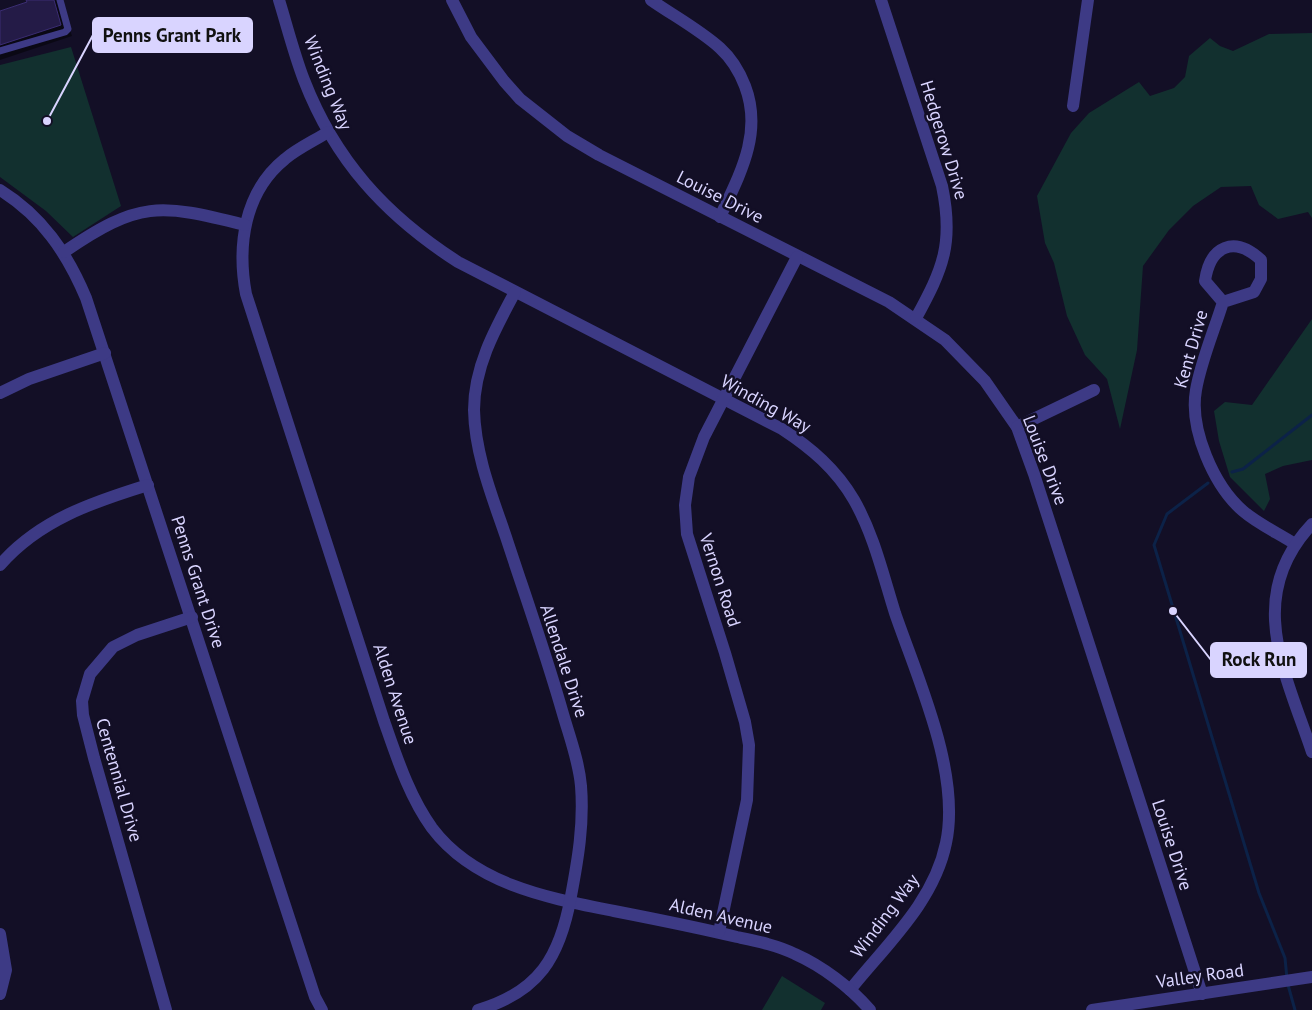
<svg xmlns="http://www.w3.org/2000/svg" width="1312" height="1010" viewBox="0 0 1312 1010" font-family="'PT Sans',sans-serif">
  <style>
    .green { fill: #12302f }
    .shadow { fill: #0007 }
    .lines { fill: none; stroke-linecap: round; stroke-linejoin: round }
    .stream { stroke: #0c2248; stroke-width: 3 }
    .building { fill: #241b47; stroke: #3b2d73 }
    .service { stroke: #3d3a85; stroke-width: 7 }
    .minor { stroke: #3d3a85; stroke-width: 12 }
    .labels { text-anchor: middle; stroke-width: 5; stroke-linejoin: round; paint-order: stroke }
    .street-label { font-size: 18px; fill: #d9d4ff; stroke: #130f26 }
    .leader { fill: none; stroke: #d9d4ff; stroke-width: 2 }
    .callout-dot { fill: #d9d4ff; stroke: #130f26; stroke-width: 2 }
    .callout { fill: #d9d4ff; stroke: #d9d4ff; stroke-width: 2 }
    .callout-label { font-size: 19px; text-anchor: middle; font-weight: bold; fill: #111 }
  </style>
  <rect width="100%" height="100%" fill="#130f26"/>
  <g class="green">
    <path d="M1312 33V218L1308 212 1278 219 1259 205 1251 186 1221 187 1193 206 1169 230 1143 266 1137 350 1120 429 1107 379 1085 355 1067 316 1054 263 1045 243 1037 196 1071 133 1089 113 1139 82 1150 96 1174 88 1185 77 1189 56 1210 38 1220 46 1233 51 1269 34Z"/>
    <path d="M71 47 121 206 73 237 46 211 0 177V65Z"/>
    <path d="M1312 319V460L1283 466 1265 474 1270 499 1264 511 1230 477 1219 441 1214 411 1225 402 1252 405Z"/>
    <path d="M782 976 825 1003 821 1010H762Z"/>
  </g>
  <path class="shadow" d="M28 0H60L72 36 0 60V12L29 3Z"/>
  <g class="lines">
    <g class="stream">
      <path d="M1232 472 1243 469 1312 415"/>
      <path d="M1208 483 1167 514 1154 545 1259 893 1285 958 1287 979"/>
      <path d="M1288 985 1295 1010"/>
    </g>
  </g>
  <path class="building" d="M26 0H54L61 25 0 45V11L27 2Z"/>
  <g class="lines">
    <path class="service" d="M0 51 65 32 68 29 60 0"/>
    <g class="minor">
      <path d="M279 0C287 26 294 54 304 80 335 160 385 215 458 262L782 429C811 448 836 469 854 500 874 535 883 575 895 613 918 680 961 773 946 843 934 902 886 945 850 990"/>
      <path d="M452 0 471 37 504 81 520 99 567 136 599 155 889 302 945 340 985 381 1017 427 1034 474 1202 994"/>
      <path d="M651 0C674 16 700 30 720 48 731 58 740 73 745 86 763 133 740 174 720 217"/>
      <path d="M881 0 942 186C954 243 943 269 916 318"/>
      <path d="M1073 106 1088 0"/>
      <path d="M328 132C314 141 298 148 285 159 244 192 237 246 246 294L384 721C397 758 409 796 432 828 475 885 549 898 614 911 655 919 696 927 737 937 756 941 777 945 795 954 822 966 850 987 870 1010"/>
      <path d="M0 190C42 216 67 253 86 298L315 997 322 1010"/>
      <path d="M64 252C139 201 158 203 245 225"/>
      <path d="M1223 302 1205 281C1210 246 1234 235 1261 260V279L1254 292 1223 302C1214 331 1201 361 1196 390 1189 429 1214 486 1243 511 1258 524 1278 533 1295 544"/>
      <path d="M0 393 29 379 105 353"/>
      <path d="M1017 427 1094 390"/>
      <path d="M1312 524C1244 596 1285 672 1312 752"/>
      <path d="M0 565C39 520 93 502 148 485"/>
      <path d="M719 932 747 800 749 745 745 722 725 653 687 534 685 505 689 477 704 437 797 257"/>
      <path d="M0 934 6 970 0 994"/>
      <path d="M166 1010 94 758 83 715 82 701 90 674 113 647 137 635 192 617"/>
      <path d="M478 1010C539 992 560 957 571 896 578 859 584 824 581 786 579 762 570 738 563 714 546 654 525 595 506 537 492 496 475 454 474 410 474 367 495 329 515 292"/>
      <path d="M1092 1010 1312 977"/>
    </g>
  </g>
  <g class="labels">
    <g class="street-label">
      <text transform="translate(328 83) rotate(68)" y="6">Winding Way</text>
      <text transform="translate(944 140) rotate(73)" y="6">Hedgerow Drive</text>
      <text transform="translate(720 197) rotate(27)" y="6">Louise Drive</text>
      <text transform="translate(1191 349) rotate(-74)" y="6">Kent Drive</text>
      <text transform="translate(766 404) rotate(29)" y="6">Winding Way</text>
      <text transform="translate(1045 460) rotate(69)" y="6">Louise Drive</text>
      <text transform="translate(720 580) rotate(72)" y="6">Vernon Road</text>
      <text transform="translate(198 582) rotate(72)" y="6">Penns Grant Drive</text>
      <text transform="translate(564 661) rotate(72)" y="6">Allendale Drive</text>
      <text transform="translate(395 694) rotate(72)" y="6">Alden Avenue</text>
      <text transform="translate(119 780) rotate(74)" y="6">Centennial Drive</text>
      <text transform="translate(1172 845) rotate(72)" y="6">Louise Drive</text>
      <text transform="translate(721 916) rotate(13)" y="6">Alden Avenue</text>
      <text transform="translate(885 916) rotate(-53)" y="6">Winding Way</text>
      <text transform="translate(1200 976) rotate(-8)" y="6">Valley Road</text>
    </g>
  </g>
  <path class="leader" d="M47 121L93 35M1173 611L1211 660"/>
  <g class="callout-dot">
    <circle cx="47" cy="121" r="5"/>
    <circle cx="1173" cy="611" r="5"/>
  </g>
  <g class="callout">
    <rect x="93" y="18" width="159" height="34" rx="5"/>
    <rect x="1211" y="643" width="95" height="34" rx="5"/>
  </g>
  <g class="callout-label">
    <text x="172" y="42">Penns Grant Park</text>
    <text x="1259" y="666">Rock Run</text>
  </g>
</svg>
